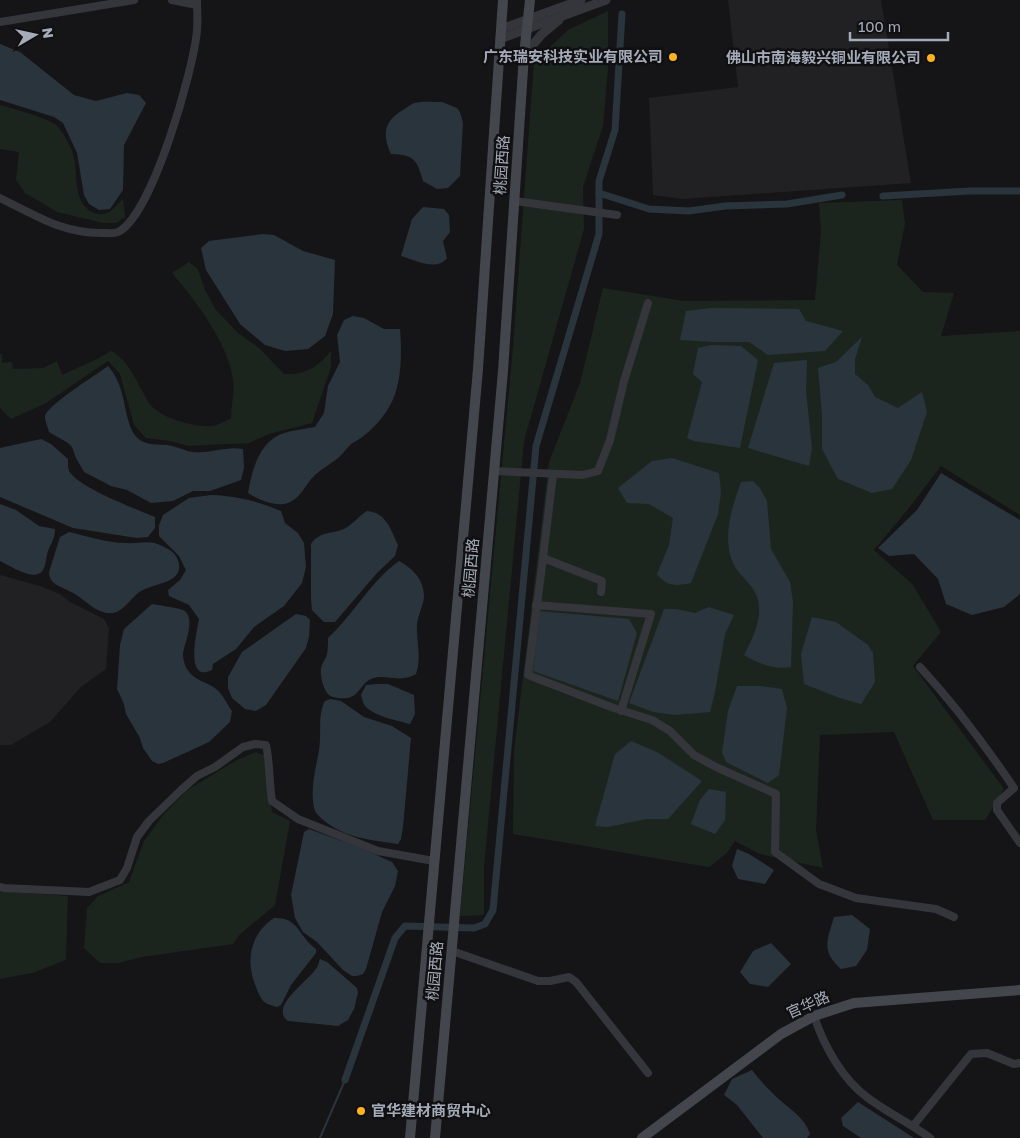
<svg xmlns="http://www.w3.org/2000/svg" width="1020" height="1138" viewBox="0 0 1020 1138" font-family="'Golos Text','Noto Sans SC',sans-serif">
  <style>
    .built { fill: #212124 }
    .green { fill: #1c251d }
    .water { fill: #2a343c }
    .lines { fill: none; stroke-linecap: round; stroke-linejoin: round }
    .stream { stroke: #2a343c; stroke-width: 2 }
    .canal { stroke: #2a343c; stroke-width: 7 }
    .minor { stroke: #35363c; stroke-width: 8 }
    .tertiary { stroke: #35363c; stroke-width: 9 }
    .secondary { stroke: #43464c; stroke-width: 10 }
    .poi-dot { fill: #ffb124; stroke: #101012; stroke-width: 2 }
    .labels { text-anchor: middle; stroke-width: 5; stroke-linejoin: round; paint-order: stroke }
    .poi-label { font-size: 15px; font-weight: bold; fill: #a5abb8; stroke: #101012; text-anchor: end }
    .street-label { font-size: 15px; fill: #a5abb8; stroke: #101012 }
  </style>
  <rect width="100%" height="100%" fill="#151517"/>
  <g class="built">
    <path d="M728 0H881L911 183 682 199 653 195 649 98 738 87Z"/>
    <path d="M0 575 40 586 60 594 70 602 104 619 109 628 106 669 81 687 50 722 11 745H0Z"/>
  </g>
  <g class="green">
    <path d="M608 11V68L603 126 583 187 584 229 524 441 484 867V915L460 916 513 347 534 62 568 30Z"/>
    <path d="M0 105C12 109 51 118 58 127 62 131 72 148 73 154 79 173 71 203 94 213 107 218 114 208 123 199L125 217 116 223H103L57 212 25 193 16 180 19 152 0 149Z"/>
    <path d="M902 200 905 223 897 265 923 292 954 293 941 336 1020 331V515L941 466 909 508 874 550 913 585 941 632 913 666 1004 789 985 820H933L894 732 820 735 816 830 823 868 760 854 735 841 727 853 709 867C643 857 579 844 513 834L514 751 549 462 580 383 603 288 684 301 815 300 821 231 819 203Z"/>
    <path d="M189 262 198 269 205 290 216 310 238 333 259 348 284 374C307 375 317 367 331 351V367L312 423 269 434 249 443 188 446 170 441 146 438 134 425 120 374 108 361 46 403 11 419 0 408V354H2V363L12 362 13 369 43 368 57 361 62 375 99 358 111 351C130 361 138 385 149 403 159 418 196 428 213 426 219 425 225 421 231 418 231 406 235 391 233 380 229 344 195 300 172 273Z"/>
    <path d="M256 752 264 755 272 812 290 821 275 905 239 935 233 944 142 957 118 963H100L84 948 87 908 98 896 129 882 144 841 163 815 186 791 235 761Z"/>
    <path d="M0 891 68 896 66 960 32 973 0 979Z"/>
  </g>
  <g class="water">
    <path d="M0 44 20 52 74 95 96 101 127 93 139 95 146 103 124 145 123 190 110 209 99 210 89 204 84 195 77 153 63 123 54 117 0 100Z"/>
    <path d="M442 102 457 108 460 112 463 123 460 176 448 188 437 189 423 181C417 159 414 155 391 154 382 134 384 121 403 110 406 108 410 105 414 103 421 101 433 102 442 102Z"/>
    <path d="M423 207 444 209 449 215 450 232 443 241 447 258C436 272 415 260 401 256L412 219Z"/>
    <path d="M263 234 274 235 303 251 335 260 333 314 325 336 308 349 285 351 265 345 240 324 206 270 201 248 209 241Z"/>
    <path d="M711 308 799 309 806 321 843 331 825 351 768 355 749 342H713L680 340 686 311Z"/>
    <path d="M353 316 364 318 384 329H400C402 352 402 387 389 407 383 418 372 430 361 438 358 440 354 442 351 444 347 448 343 454 338 458 331 464 321 469 314 476 305 485 300 499 288 503 275 507 259 500 248 493 252 470 259 441 284 433 294 430 305 429 315 427L324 413 328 386 340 362 337 335 344 320Z"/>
    <path d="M862 337 855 359V374L868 385 875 397 898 408 922 392 927 412 911 460 892 489 872 493 838 479 822 449V415L818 368 836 362Z"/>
    <path d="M711 345 741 346 758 360 740 448 694 441 687 438 702 382 693 374 698 348Z"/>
    <path d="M807 360 806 391 812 448 809 466 748 448 774 363Z"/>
    <path d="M108 366C123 383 123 402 129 423 136 445 148 444 167 445 176 446 185 451 193 452 210 454 225 446 243 449L244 468 241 480 210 491H193L173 501 151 503 127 490 111 486 84 472 76 458 72 447 68 443 49 432C48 428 45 421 45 417 45 406 98 374 108 366Z"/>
    <path d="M41 439 51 444 68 459C68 463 68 468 69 471 79 488 136 509 155 517V528L148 537 137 538 73 528 0 497V448Z"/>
    <path d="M672 458 719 473 721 493 718 514 691 583C676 586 667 587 657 574L669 545 673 518 649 504 627 503 618 488 652 461Z"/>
    <path d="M941 473 1020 520V594L1004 607 972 615 946 604 938 579 914 554 889 556 878 548 917 510Z"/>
    <path d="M753 481 760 488 767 501 771 549 790 582 793 602 791 667C775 670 757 663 744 655 755 634 768 608 751 586 741 573 735 572 730 554 724 530 733 505 741 482Z"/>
    <path d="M211 495C238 496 256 501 281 511L285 523 298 533 304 543 306 567 302 583 284 606 254 627 236 649 213 664 212 670C184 684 197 630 199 619L189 605 169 596 168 590 180 580 186 570 179 556 159 536V525L163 515 189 498Z"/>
    <path d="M0 504 16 510 39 526 55 529C55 539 51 543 48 551 46 557 46 566 43 570 35 583 9 565 0 561Z"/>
    <path d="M367 511C386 512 391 530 398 545L395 556 377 573 335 622H324L312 610 311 599V544C320 531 332 534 344 529 352 525 359 516 367 511Z"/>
    <path d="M69 532C87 536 107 543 125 543 138 544 151 539 162 546 171 550 177 554 179 564 182 583 155 583 143 590 132 595 125 611 113 613 95 615 84 597 69 591 60 586 49 584 49 572L60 537Z"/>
    <path d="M399 561C413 569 424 579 424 597 423 606 418 615 417 624 416 641 422 657 416 674 398 684 385 673 371 679 362 683 359 694 351 697 346 699 332 699 328 694 323 689 320 675 321 668 322 663 326 659 327 654 328 649 328 643 328 638 354 614 370 582 399 561Z"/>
    <path d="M152 604C162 606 174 607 183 610 197 617 184 644 183 654 183 659 185 666 187 669 194 681 206 681 216 689 222 693 227 704 232 711L230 722 209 742 163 763 158 764 152 761 143 748 140 738 126 714 124 704 117 689 120 645 124 629Z"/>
    <path d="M709 607 734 615 725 634 715 692 710 712 675 715 653 712 629 703 664 609H676L695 613Z"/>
    <path d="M539 611 629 619 637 633 618 701 533 671Z"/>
    <path d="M296 614 306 616 310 620 309 637 306 648 266 705 256 711 245 709 232 698 228 688V677L242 652Z"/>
    <path d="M812 617 836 622 868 645 873 653 875 682 861 704 840 698 804 684 801 654Z"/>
    <path d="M377 684H388L414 695 415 714 410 724C399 721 373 716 365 706 363 703 362 698 361 695L366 685Z"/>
    <path d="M737 686H760L782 689 787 708 779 775 768 783 726 762 722 752 728 711Z"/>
    <path d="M330 699 341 701 364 717 392 726 411 738 403 827 401 839 398 844C370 840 344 838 322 819 318 815 315 813 314 807 310 788 316 768 319 750 322 733 317 716 325 701Z"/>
    <path d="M631 741 657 752 702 781 668 819H647L607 827 595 826 615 754Z"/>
    <path d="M709 789 726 792 725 820 715 834 691 824 700 800Z"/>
    <path d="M309 829 361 848 392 862 398 871 395 886 382 912 366 969 363 974 357 976H352L343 970 317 942 303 932 295 918 291 895 304 832Z"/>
    <path d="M737 849 749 854 774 870 765 884 738 879 732 866Z"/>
    <path d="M852 915 870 929 867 950 856 966 841 969C821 951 827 941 834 917Z"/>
    <path d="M274 918C299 917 298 936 316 949V953L291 985 281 1005 277 1007C262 1003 262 1001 256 987 245 961 250 934 274 918Z"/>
    <path d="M771 943 791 964 768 987 750 984 740 972 753 951Z"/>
    <path d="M320 959 327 962 357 988 358 993 354 1009 348 1020 338 1026 288 1021C269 1007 307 982 315 970 318 967 319 962 320 959Z"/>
    <path d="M752 1070C761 1082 771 1092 782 1102 793 1111 805 1119 810 1134L807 1138H763L737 1105 724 1095 732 1079Z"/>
    <path d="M858 1102 914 1138H861L843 1126 841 1118Z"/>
  </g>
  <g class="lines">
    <path class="stream" d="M320 1138 345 1080"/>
    <g class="canal">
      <path d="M599 193 649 209 689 211 725 206 787 204 842 195"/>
      <path d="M883 196 970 191H1020"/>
      <path d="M345 1080 395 938 405 926 474 928 485 924 493 910 536 446 599 234V181L615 130 622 14"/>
    </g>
    <g class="minor">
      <path d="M172 0 197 5"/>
      <path d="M0 22 134 0"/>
      <path d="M0 198C35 215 63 234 103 233 107 233 114 234 118 232 152 216 194 69 197 30 198 20 197 10 197 0"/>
      <path d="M515 201 617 215"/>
      <path d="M494 471 583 475 598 471 610 440 624 381 648 303"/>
      <path d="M553 474 543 558 602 581 601 592"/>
      <path d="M543 558 528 675 611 707 652 720 670 731 694 755 716 767 776 794 775 852 819 884 856 898 936 909 954 917"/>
      <path d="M536 605 651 614 621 711"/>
      <path d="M920 667C955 705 985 745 1014 788L997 803V810L1020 843"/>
      <path d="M0 887 4 888 89 892 120 880 127 868 137 837 149 821 181 790 197 776 215 767 243 747 255 744 266 745C270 763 269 782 272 801L298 819 378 851 434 861"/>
      <path d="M452 951 538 981H550L569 977 576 982 648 1073"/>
      <path d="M814 1016C824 1046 842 1079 868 1098 888 1113 910 1123 930 1138"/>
      <path d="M913 1126 971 1054 987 1053 1014 1064 1020 1063"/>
    </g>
    <g class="tertiary">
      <path d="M501 29 581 0"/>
      <path d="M500 39 606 0"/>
      <path d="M524 55 542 34 559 20"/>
    </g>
    <g class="secondary">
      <path d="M410 1138 478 369 503 0"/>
      <path d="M435 1138 503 371 524 55 530 0"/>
      <path d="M642 1138 781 1034 814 1016 854 1003 1020 990"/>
    </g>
  </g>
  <g class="poi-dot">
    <circle cx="673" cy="57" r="5"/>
    <circle cx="931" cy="58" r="5"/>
    <circle cx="361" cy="1111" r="5"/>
  </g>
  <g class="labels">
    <g class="poi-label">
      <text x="663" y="62">广东瑞安科技实业有限公司</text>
      <text x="921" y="63">佛山市南海毅兴铜业有限公司</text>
      <text x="371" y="1116" text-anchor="start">官华建材商贸中心</text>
    </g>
    <g class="street-label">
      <text transform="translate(502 165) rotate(-86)" y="5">桃园西路</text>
      <text transform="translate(471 568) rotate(-85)" y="5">桃园西路</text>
      <text transform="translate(435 971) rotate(-85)" y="5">桃园西路</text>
      <text transform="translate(808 1005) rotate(-24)" y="5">官华路</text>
    </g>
  </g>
  <g transform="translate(35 35) rotate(81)" stroke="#101012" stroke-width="4" paint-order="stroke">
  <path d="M0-4L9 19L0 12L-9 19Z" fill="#a5abb8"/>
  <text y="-8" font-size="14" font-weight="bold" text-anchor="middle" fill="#a5abb8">N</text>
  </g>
  <path d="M850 32v8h98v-8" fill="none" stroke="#a5abb8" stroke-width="2.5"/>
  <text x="858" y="32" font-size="15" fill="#a5abb8" stroke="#101012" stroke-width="4" paint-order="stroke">100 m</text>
</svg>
